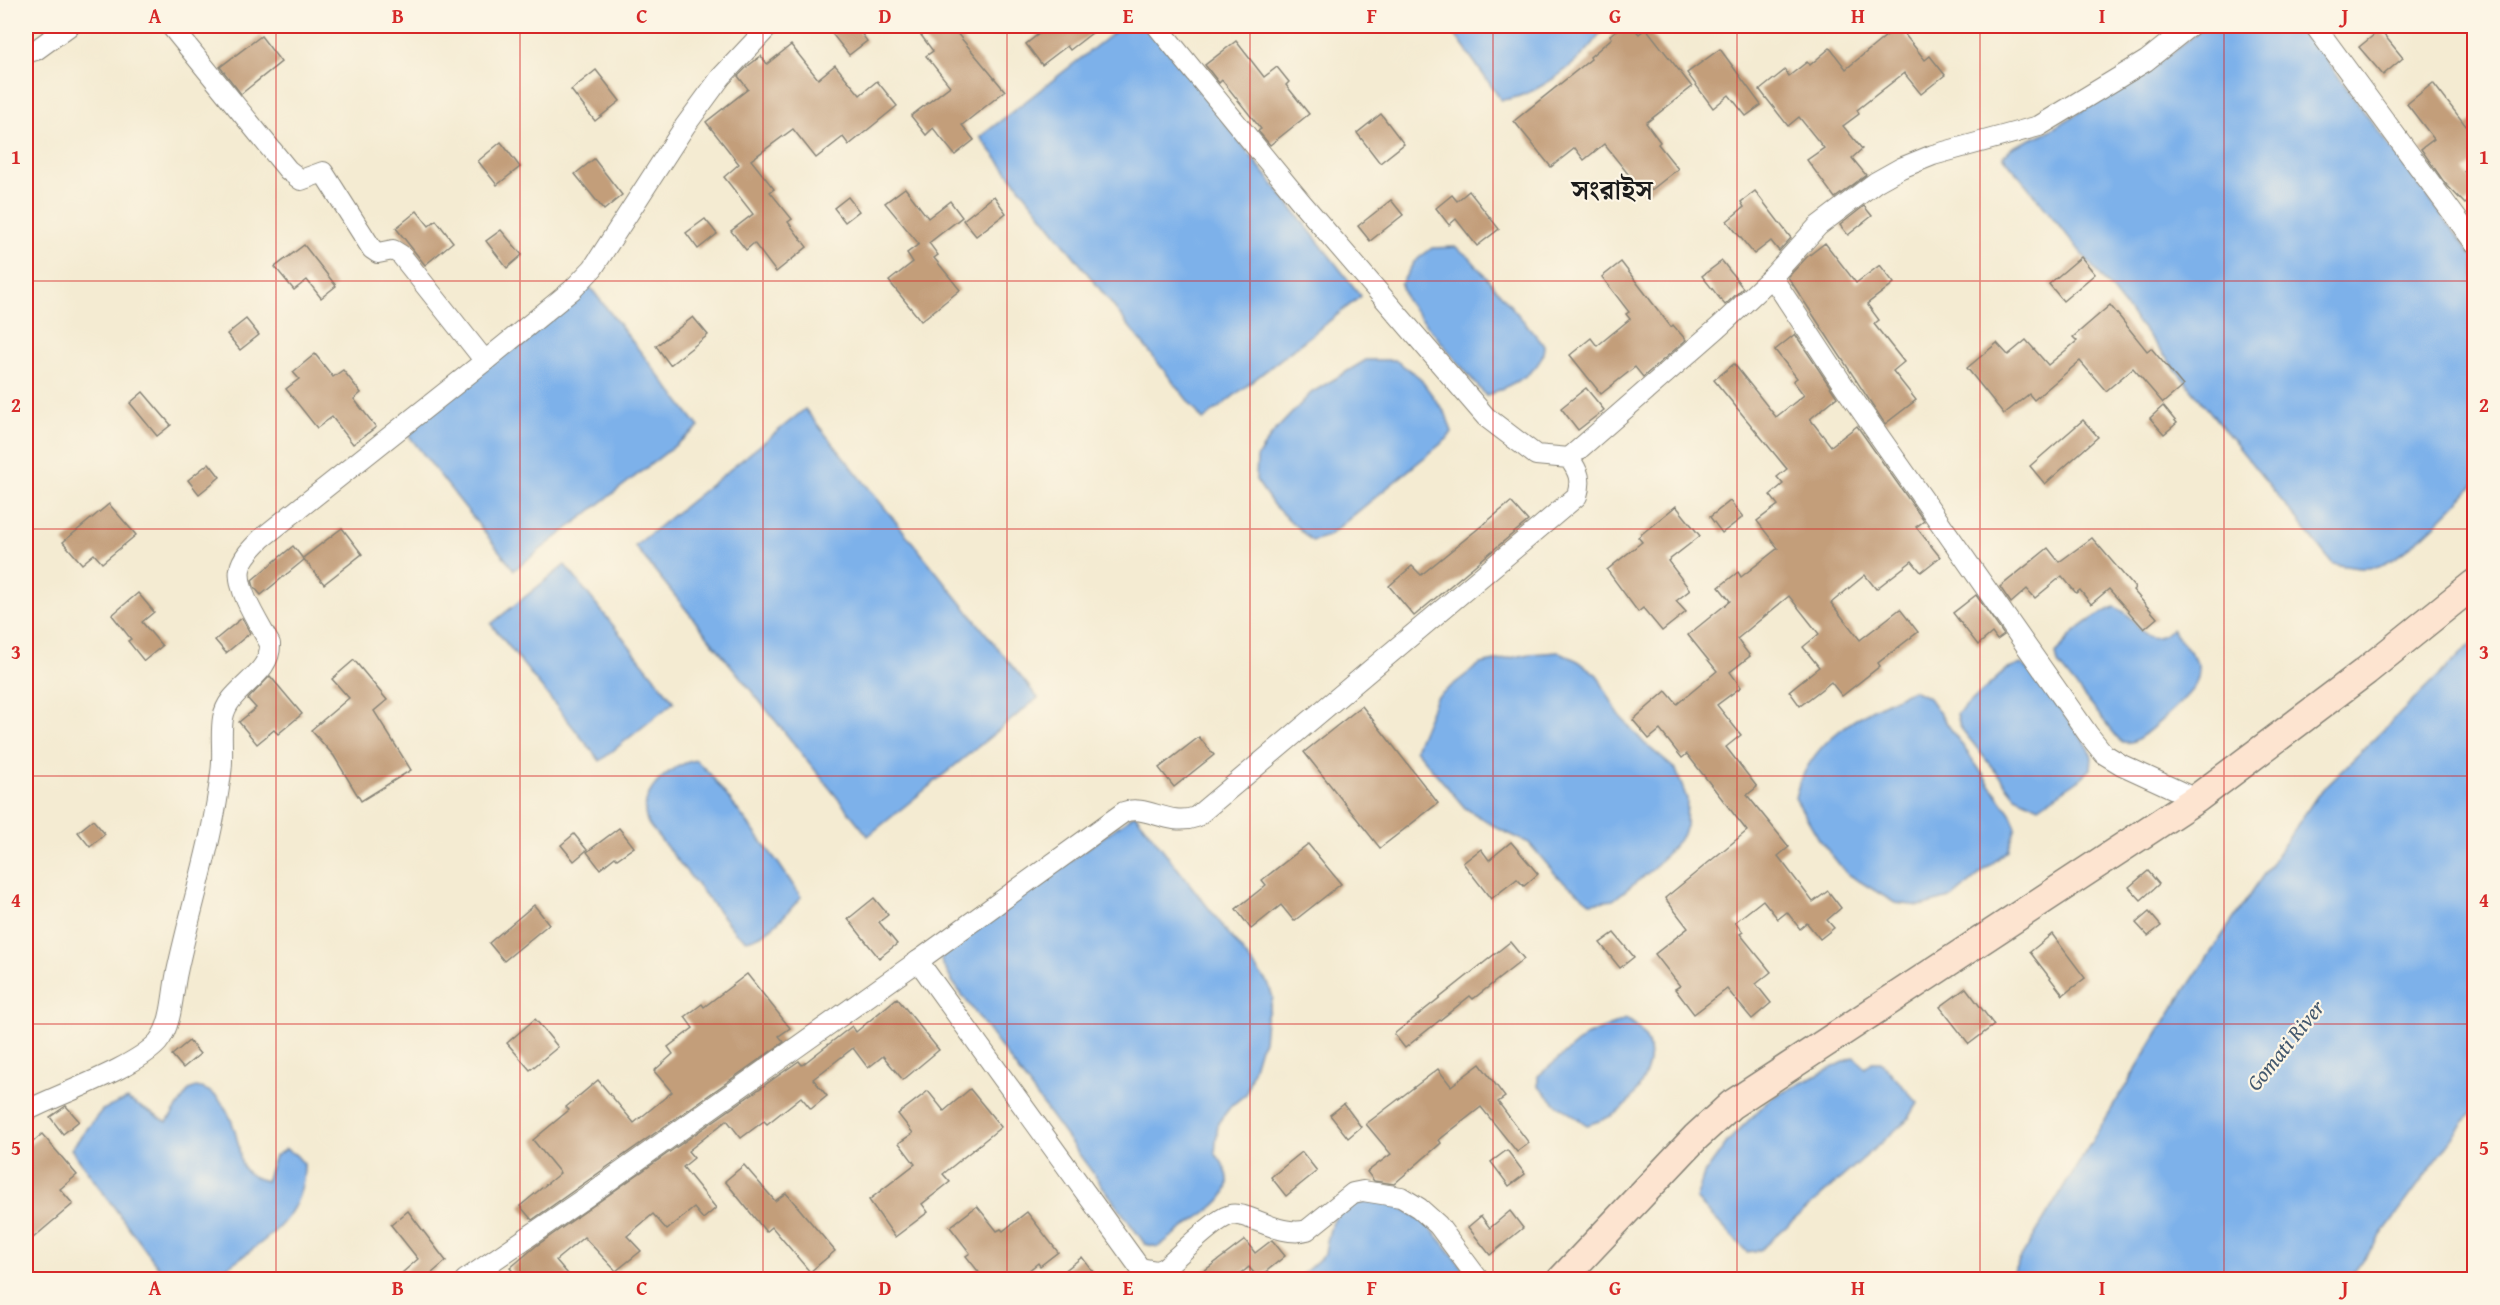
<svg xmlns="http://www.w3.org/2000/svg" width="2500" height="1305" viewBox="0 0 2500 1305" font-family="'Gentium Book Plus','Noto Serif Bengali',serif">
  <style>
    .water { fill: #7db1ea; stroke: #4c6683; stroke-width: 1.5 }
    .building { fill: #c39e7a }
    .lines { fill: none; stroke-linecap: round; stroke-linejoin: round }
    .street-casing { stroke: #888477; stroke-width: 22 }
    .secondary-casing { stroke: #888477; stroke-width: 31 }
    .street { stroke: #fff; stroke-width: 20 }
    .secondary { stroke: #fde4d0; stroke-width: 28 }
    .grid { fill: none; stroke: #d62828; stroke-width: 1.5; stroke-opacity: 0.55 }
    .labels { text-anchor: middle; stroke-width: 4.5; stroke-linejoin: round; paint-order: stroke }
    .water-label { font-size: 22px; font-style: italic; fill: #43586e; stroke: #fcf5e5 }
    .district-label { font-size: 27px; font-weight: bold; fill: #1c1c1c; stroke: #fcf5e5 }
    .neatline { fill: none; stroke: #d62828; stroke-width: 2 }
    .grid-label { font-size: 20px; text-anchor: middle; font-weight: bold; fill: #d62828 }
  </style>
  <rect width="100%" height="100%" fill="#fcf5e5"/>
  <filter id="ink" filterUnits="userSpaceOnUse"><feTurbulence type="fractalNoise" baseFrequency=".0167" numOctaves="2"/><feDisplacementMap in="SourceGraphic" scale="12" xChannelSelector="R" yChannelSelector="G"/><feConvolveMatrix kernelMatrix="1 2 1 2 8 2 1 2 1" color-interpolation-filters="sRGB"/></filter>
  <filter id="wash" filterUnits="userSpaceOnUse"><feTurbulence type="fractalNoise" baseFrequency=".008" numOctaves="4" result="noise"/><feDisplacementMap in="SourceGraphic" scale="24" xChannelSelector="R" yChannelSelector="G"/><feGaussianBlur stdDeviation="1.35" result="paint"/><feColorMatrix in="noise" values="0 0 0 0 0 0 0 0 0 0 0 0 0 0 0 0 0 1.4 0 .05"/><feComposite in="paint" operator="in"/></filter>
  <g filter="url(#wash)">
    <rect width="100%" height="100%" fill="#f4ebd2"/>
    <g class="water">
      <path d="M961 26H1029C1003 33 984 43 961 26Z"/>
      <path d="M1122 26H1149L1361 296 1203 420 980 137Z"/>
      <path d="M1449 26H1604C1591 57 1535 98 1501 100Z"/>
      <path d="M2205 26H2302L2389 146 2474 258V485C2454 506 2402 562 2375 567 2361 570 2347 566 2333 564L2003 156 2013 147 2047 132 2149 71Z"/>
      <path d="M1456 247 1470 258 1544 345C1544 374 1509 385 1486 396L1406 300 1401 284 1414 262 1432 248Z"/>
      <path d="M587 283 699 427 514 570 402 427Z"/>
      <path d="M1366 360H1395L1419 377 1446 414 1452 432 1447 439 1328 536 1312 541 1274 506 1256 480 1257 457 1273 433 1311 393Z"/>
      <path d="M805 409 1038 698 868 836 635 546Z"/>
      <path d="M565 565 674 702 600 761 491 624Z"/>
      <path d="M2114 607C2140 614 2140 655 2172 629L2199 665C2199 670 2199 678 2196 683 2192 694 2142 740 2131 742 2128 743 2125 742 2121 742L2058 664 2056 654C2072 631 2089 619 2114 607Z"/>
      <path d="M2474 641V1109L2349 1279H2008L2173 1008 2319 793Z"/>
      <path d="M1559 652 1578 661 1597 675 1619 715 1644 743 1676 770 1687 799 1686 826 1682 836 1653 869 1613 900 1591 903 1557 876 1529 843 1499 829 1465 808 1415 749 1436 698 1480 664 1530 654Z"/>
      <path d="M2021 664 2033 673 2089 748 2092 757 2091 769 2080 779 2039 807 2015 796 1960 727 1957 714 2006 670Z"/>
      <path d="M1913 690 1929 698 2010 813 2016 827 2008 850 1953 897 1920 906 1895 903 1846 873 1819 839 1795 798C1808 740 1862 712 1913 690Z"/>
      <path d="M696 760 710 774 779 864 801 897C787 913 768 937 746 940L735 932 649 825C633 796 669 765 696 760Z"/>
      <path d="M1135 814 1269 985 1273 998 1266 1019 1264 1041 1260 1047 1246 1094 1231 1106 1218 1123 1215 1153C1244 1187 1221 1203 1192 1222 1180 1230 1169 1239 1158 1247L1145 1244 952 981 941 961 942 954Z"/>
      <path d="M1626 1019C1665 1040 1649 1080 1625 1106 1615 1116 1600 1121 1587 1125L1555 1103 1538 1086V1076L1586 1036Z"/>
      <path d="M1854 1057 1865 1068 1872 1062H1881L1918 1103 1909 1118 1760 1250 1747 1252 1696 1199 1704 1174 1728 1141 1771 1098Z"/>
      <path d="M196 1087C223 1090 233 1120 238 1143 240 1150 239 1161 243 1167 247 1175 258 1179 266 1181L275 1156 286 1149 296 1155 304 1164C305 1212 273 1236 236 1261 227 1267 214 1277 204 1280 193 1282 178 1280 167 1279L71 1149 102 1110 127 1099 167 1122 189 1090Z"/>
      <path d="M1373 1200C1423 1208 1437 1236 1467 1273L1459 1280H1296L1325 1254C1330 1219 1336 1205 1373 1200Z"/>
    </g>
    <g id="blocks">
      <g class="building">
        <path d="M826 26H856L867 41 849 55Z"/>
        <path d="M914 26H951L1005 91 962 125 974 140 955 155 933 128 926 135 911 116 950 86 926 56 933 51Z"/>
        <path d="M1049 26H1101L1070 50 1067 46 1042 65 1026 44Z"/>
        <path d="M1623 26H1632L1639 34 1646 28 1692 87 1646 123 1660 142 1658 144 1678 169 1645 195 1604 144 1584 160 1575 148 1551 167 1514 121 1591 59 1590 57 1612 38 1610 35Z"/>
        <path d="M1898 26 1925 60 1930 56 1945 75 1921 94 1904 73 1857 110 1859 114 1843 126 1862 149 1852 158 1866 175 1835 198 1807 160 1824 148 1799 117 1788 126 1760 90 1785 70 1789 76 1807 62 1810 65 1830 48 1846 69Z"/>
        <path d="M2380 30 2403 58 2383 75 2359 47Z"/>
        <path d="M261 36 281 62 241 94 220 67Z"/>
        <path d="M1236 41 1264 77 1277 67 1289 82 1286 85 1309 114 1270 145 1258 131 1261 129 1222 80 1219 83 1205 65Z"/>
        <path d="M791 45 818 79 835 65 860 95 877 81 897 106 849 145 843 137 816 158 793 129 751 160 774 189 770 192 792 219 788 222 807 247 776 272 754 243 746 250 731 231 753 214 724 177 739 164 706 122 748 89 738 76 748 66 761 56 767 64Z"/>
        <path d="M1720 49 1761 105 1746 116 1729 95 1713 108 1687 73Z"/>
        <path d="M596 70 620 101 595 121 571 90Z"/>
        <path d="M2433 83 2466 126 2475 118V162L2464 171 2475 183V196L2465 204 2444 182 2421 149 2434 139 2407 104Z"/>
        <path d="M1381 114 1404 144 1380 163 1357 133Z"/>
        <path d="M501 142 520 167 497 185 478 161Z"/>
        <path d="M594 159 622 195 604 210 575 174Z"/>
        <path d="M905 188 928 218 950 201 962 217 929 243 938 255 934 258 960 290 921 321 889 281 913 262 907 253 919 244 885 203Z"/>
        <path d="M1469 191 1499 229 1477 246 1456 219 1449 225 1436 208 1452 195 1457 201Z"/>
        <path d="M1755 191 1791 238 1779 251 1771 241 1754 254 1727 221 1744 207 1741 202Z"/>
        <path d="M994 196 1006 213 976 236 963 220Z"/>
        <path d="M848 197 859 211 845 222 834 208Z"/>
        <path d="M1391 200 1403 215 1370 241 1358 226Z"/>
        <path d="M1864 206 1872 216 1848 235 1840 225Z"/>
        <path d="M417 211 429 226 436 220 453 242 425 265 396 228Z"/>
        <path d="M705 219 717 234 698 249 686 233Z"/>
        <path d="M501 230 522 255 507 268 486 241Z"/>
        <path d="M1825 243 1856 283 1880 265 1894 283 1867 304 1879 320 1874 324 1904 362 1893 371 1916 400 1885 424 1788 277 1807 257Z"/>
        <path d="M304 245 336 286 321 298 307 280 294 290 275 267Z"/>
        <path d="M2081 257 2095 274 2063 301 2049 284Z"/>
        <path d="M1722 261 1743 288 1725 305 1702 276Z"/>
        <path d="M1621 262 1671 327 1673 325 1686 340 1643 377 1635 367 1601 394 1570 355 1591 338 1597 346 1630 319 1626 314 1629 312 1602 277Z"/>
        <path d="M2110 305 2147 351 2151 348 2183 386 2163 403 2133 368 2106 391 2080 361 2034 400 2029 394 2004 414 1967 368 1997 343 2008 355 2026 340 2048 365 2077 341 2073 337Z"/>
        <path d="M693 317 708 335 670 365 656 346Z"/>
        <path d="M246 319 259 335 240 350 227 334Z"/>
        <path d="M1795 334 1837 397 1810 419 1831 446 1857 426 1924 521 1916 527 1940 557 1921 572 1912 561 1876 589 1865 575 1831 603 1860 640 1900 609 1918 632 1878 663 1880 666 1842 696 1831 682 1800 706 1789 691 1819 667 1803 647 1819 634 1789 596 1737 639 1750 656 1730 672 1741 687 1717 705 1741 735 1726 747 1757 787 1747 795 1789 847 1778 856 1813 902 1828 891 1841 908 1827 920 1834 928 1820 939 1807 923 1800 929 1787 912 1778 919 1763 900 1735 922 1743 932 1740 934 1771 972 1756 984 1771 1003 1752 1019 1727 989 1694 1014 1675 989 1680 986 1655 954 1688 928 1665 898 1747 831 1687 754 1682 758 1660 730 1649 739 1633 720 1666 691 1677 704 1717 671 1688 635 1730 601 1719 587 1738 572 1741 577 1778 548 1757 521 1778 505 1770 495 1783 484 1777 477 1787 469 1714 380 1734 364 1776 417 1804 395 1793 381 1797 378 1775 350Z"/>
        <path d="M315 354 333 377 343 370 361 393 354 399 376 427 353 444 332 417 317 428 286 389 299 379 293 372Z"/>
        <path d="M1586 388 1604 410 1578 430 1561 408Z"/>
        <path d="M143 392 171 425 157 436 130 403Z"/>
        <path d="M2163 406 2177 423 2164 434 2150 418Z"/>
        <path d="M2083 420 2098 437 2045 484 2030 466Z"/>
        <path d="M209 463 220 477 199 494 188 480Z"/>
        <path d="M1730 501 1743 517 1722 533 1710 517Z"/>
        <path d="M1511 502 1528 521 1414 616 1389 586 1412 566 1421 575Z"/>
        <path d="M109 504 136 535 102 563 94 554 82 564 63 542Z"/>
        <path d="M1676 506 1700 536 1668 561 1690 590 1676 601 1686 612 1662 631 1643 608 1638 612 1607 570 1642 542 1638 537Z"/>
        <path d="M342 528 362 554 324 584 303 558Z"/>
        <path d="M2092 538 2135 588 2133 590 2157 618 2144 629 2109 589 2091 604 2080 590 2076 593 2062 576 2035 598 2027 589 2011 603 2000 587 2048 548 2059 562Z"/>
        <path d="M293 546 304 560 261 595 254 587 252 580Z"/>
        <path d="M138 593 154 612 142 622 162 646 144 661 128 641 131 639 112 615Z"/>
        <path d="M1976 595 2004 635 1997 640 1992 633 1978 645 1953 613Z"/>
        <path d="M242 618 250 633 226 653 215 640Z"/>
        <path d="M354 660 387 700 374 711 411 770 361 801 334 756 311 730 349 698 332 679Z"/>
        <path d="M270 676 302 714 278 734 274 730 257 744 239 722 256 708 248 699Z"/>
        <path d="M1362 706 1438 803 1380 848 1304 752Z"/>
        <path d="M1199 737 1214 755 1174 787 1159 768Z"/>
        <path d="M93 820 105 834 90 847 78 832Z"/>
        <path d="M619 828 634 847 617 859 615 857 600 869 587 852Z"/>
        <path d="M574 834 587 850 574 861 561 845Z"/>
        <path d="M1511 842 1538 874 1524 886 1517 879 1491 899 1463 863 1481 849 1489 860Z"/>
        <path d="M1308 844 1341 884 1294 921 1281 905 1251 929 1236 909 1266 885 1262 880Z"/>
        <path d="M2148 871 2159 884 2141 900 2129 887Z"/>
        <path d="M874 898 888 915 879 922 897 944 879 958 848 919Z"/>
        <path d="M534 905 549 924 504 961 489 943Z"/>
        <path d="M2149 912 2161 926 2148 936 2136 923Z"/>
        <path d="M1614 933 1634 957 1620 968 1600 943Z"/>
        <path d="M2052 934 2085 978 2063 995 2030 952Z"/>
        <path d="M1510 942 1524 959 1473 999 1470 996 1405 1048 1394 1034Z"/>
        <path d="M747 974 790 1028 779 1036 784 1042 532 1220 520 1206 560 1173 533 1140 569 1110 566 1107 598 1080 634 1123 672 1092 654 1071 673 1054 668 1047 693 1028 685 1017 702 1004 704 1007Z"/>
        <path d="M1966 988 1994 1025 1969 1044 1940 1007Z"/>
        <path d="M897 998 939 1050 903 1080 883 1056 868 1068 853 1048 813 1079 827 1096 811 1109 801 1097 767 1124 764 1121 741 1138 727 1120 688 1151 694 1158 683 1167 716 1208 703 1219 694 1208 667 1230 653 1214 627 1236 641 1251 616 1271 584 1237 556 1260 573 1280H520L510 1268 536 1246 799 1061 802 1065 852 1026 856 1032Z"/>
        <path d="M535 1019 558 1047 530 1070 507 1043Z"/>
        <path d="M189 1041 200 1054 183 1068 172 1055Z"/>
        <path d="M1480 1064 1505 1097 1498 1102 1529 1143 1517 1152 1481 1107 1439 1140 1441 1143 1394 1184 1374 1181 1367 1172 1391 1154 1366 1124 1438 1069 1451 1086Z"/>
        <path d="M970 1089 1001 1127 943 1174 950 1182 922 1204 928 1212 895 1237 869 1200 915 1164 899 1143 913 1133 898 1114 928 1091 944 1111Z"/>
        <path d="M1344 1104 1361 1127 1348 1138 1330 1115Z"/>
        <path d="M66 1106 79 1121 63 1134 50 1117Z"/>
        <path d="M42 1134 77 1175 60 1189 73 1204 26 1244V1148Z"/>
        <path d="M1507 1150 1525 1174 1509 1186 1491 1162Z"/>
        <path d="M1302 1152 1317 1171 1286 1196 1271 1177Z"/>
        <path d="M744 1165 775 1201 786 1193 835 1251 810 1272 772 1227 766 1232 725 1181Z"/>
        <path d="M977 1206 997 1231 1001 1229 1003 1231 1027 1212 1058 1252 1040 1266 1038 1263 1017 1280H985L966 1256 970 1253 950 1227Z"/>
        <path d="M408 1211 446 1261 424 1280H394L418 1259 391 1225Z"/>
        <path d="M1510 1211 1523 1228 1490 1255 1468 1227 1481 1216 1490 1228Z"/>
        <path d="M1245 1240 1255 1253 1272 1240 1285 1256 1258 1278 1249 1267 1233 1280H1192Z"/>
        <path d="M1082 1257 1099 1280H1053Z"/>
      </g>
    </g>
  </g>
  <g filter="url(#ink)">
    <use href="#blocks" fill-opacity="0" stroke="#888477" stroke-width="1.5"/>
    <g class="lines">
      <g class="street-casing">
        <g id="street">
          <path d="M171 26 288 170 301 180 323 172 372 249 378 253 393 250 401 255 485 361 572 290 593 268 685 126 721 77 769 26"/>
          <path d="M1157 26 1301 202 1486 417 1536 455 1569 458C1579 472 1582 480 1577 496L1196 817C1169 827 1146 804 1124 812L918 961 1140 1268 1157 1271 1164 1268C1179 1256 1213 1220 1230 1215 1246 1210 1279 1238 1307 1230L1353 1193 1363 1191 1401 1197 1419 1208 1438 1225 1479 1280"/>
          <path d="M2315 26 2474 242"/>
          <path d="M26 53 36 50 69 26"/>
          <path d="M1772 277 1844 386 2088 734 2104 754 2122 765 2196 799"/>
          <path d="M1569 458 1720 326 1772 277 1818 226 1876 182 1901 168 1933 155 2039 126 2146 61 2190 26"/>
          <path d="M26 1111C59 1094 135 1068 158 1042 173 1023 172 994 177 972 191 906 213 840 221 773 224 755 220 736 223 718 228 687 271 677 270 644 260 625 236 590 240 569 242 557 254 546 262 538L485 361"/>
          <path d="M465 1280 586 1197 918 961"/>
        </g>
      </g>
      <g class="secondary-casing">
        <path id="secondary" d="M1561 1280 1696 1137 1731 1105 2196 799 2366 671 2474 584"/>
      </g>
      <use href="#street" class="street"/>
      <use href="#secondary" class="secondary"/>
    </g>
  </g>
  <path class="grid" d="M276 26V1280M520 26V1280M763 26V1280M1007 26V1280M1250 26V1280M1493 26V1280M1737 26V1280M1980 26V1280M2224 26V1280M26 281H2474M26 529H2474M26 776H2474M26 1024H2474"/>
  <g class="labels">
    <g class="water-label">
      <text transform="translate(2285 1045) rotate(-51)" y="8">Gomati River</text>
    </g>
    <g class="district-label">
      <text x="1612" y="199">সংরাইস</text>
    </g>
  </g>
  <rect width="2500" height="1305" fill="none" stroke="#fcf5e5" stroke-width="66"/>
  <rect x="33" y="33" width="2434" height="1239" class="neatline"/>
  <g class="grid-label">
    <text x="155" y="23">A</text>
    <text x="398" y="23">B</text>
    <text x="642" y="23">C</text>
    <text x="885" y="23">D</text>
    <text x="1128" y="23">E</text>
    <text x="1372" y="23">F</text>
    <text x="1615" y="23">G</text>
    <text x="1858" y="23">H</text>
    <text x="2102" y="23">I</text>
    <text x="2345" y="23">J</text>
    <text x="16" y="164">1</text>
    <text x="2484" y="164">1</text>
    <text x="16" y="412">2</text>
    <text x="2484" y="412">2</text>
    <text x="16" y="659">3</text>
    <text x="2484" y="659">3</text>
    <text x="16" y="907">4</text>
    <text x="2484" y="907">4</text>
    <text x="16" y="1155">5</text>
    <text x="2484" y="1155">5</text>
    <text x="155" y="1295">A</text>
    <text x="398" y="1295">B</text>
    <text x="642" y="1295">C</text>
    <text x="885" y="1295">D</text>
    <text x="1128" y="1295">E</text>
    <text x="1372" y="1295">F</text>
    <text x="1615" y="1295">G</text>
    <text x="1858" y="1295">H</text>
    <text x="2102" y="1295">I</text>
    <text x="2345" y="1295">J</text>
  </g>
</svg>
